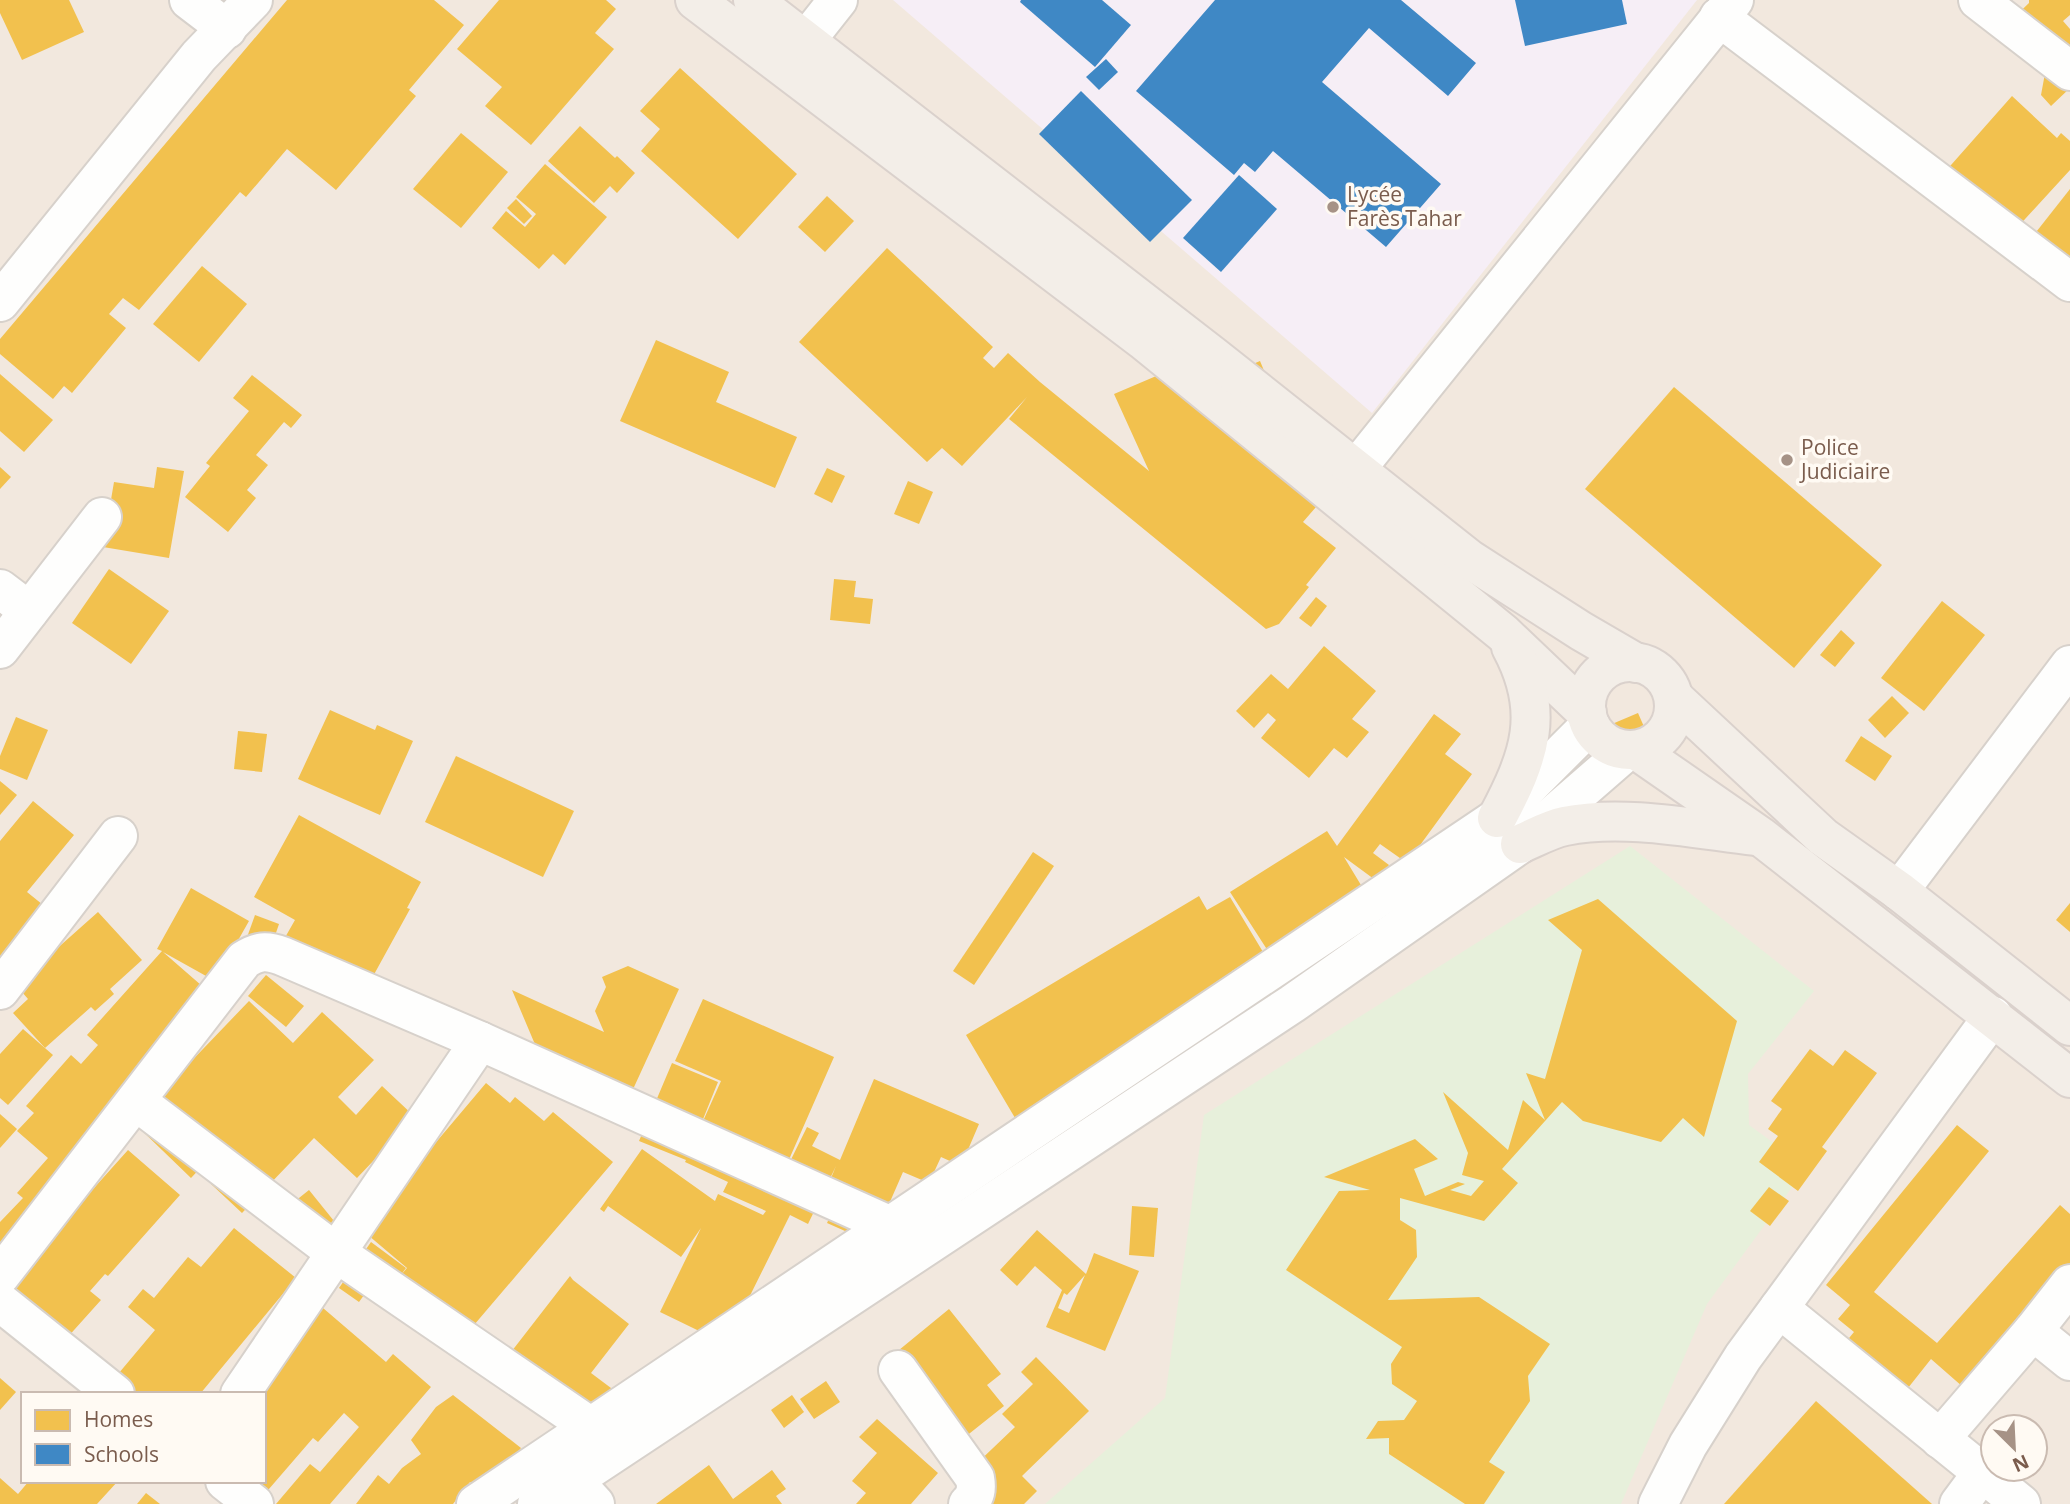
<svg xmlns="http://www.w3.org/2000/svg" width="2070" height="1504" viewBox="0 0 2070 1504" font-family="'Open Sans',sans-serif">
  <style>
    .residential { fill: #f2e8de; fill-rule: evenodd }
    .education { fill: #f6eef6 }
    .green { fill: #e7f0db }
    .homes { fill: #f2c14e; fill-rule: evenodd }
    .schools { fill: #3f88c5 }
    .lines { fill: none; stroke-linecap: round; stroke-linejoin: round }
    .minor-casing { stroke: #d7d1cb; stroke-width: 42 }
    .major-casing { stroke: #dad1cc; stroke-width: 42 }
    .minor { stroke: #fefefd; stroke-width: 38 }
    .major { stroke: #f3eee8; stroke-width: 38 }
    .poi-dot { fill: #a69286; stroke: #fffaf3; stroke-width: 2.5 }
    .labels { text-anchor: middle; stroke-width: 7; stroke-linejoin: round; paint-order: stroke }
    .poi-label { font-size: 21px; fill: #7a5c4d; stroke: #fffaf3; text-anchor: start }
  </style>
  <rect width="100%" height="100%" fill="#f9f5f0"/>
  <path class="residential" d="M0 0H2070V1504H0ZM23 1394H264V1481H23ZM1993 1427H2035V1469H1993Z"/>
  <path class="education" d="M893 0H1697L1372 413Z"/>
  <path class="green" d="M1630 846 1814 991 1748 1074 1749 1125 1807 1167 1707 1304 1621 1504H1045L1165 1398 1204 1115Z"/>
  <g class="homes">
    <path d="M0 0H69L84 32 22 60 0 13Z"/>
    <path d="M287 0H434L464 25 409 90 416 96 336 190 287 149 246 197 240 192 139 310 123 298 109 314 126 328 72 393 64 386 53 399 0 354V339Z"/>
    <path d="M499 0H606L616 9 595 33 614 49 531 145 485 106 502 87 457 49Z"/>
    <path d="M2029 0H2070V15L2063 21 2070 29V88L2051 106 2041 95 2050 46 2000 31 2029 3Z"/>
    <path d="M680 68 797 174 738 239 641 151 660 129 640 111Z"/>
    <path d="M2012 96 2057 138 2061 133 2070 141V170L2003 243 1936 182Z"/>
    <path d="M580 126 615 158 617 156 635 173 617 193 610 186 594 203 548 161Z"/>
    <path d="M461 133 508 172 461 228 413 189Z"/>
    <path d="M545 164 607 217 565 265 553 254 539 269 492 228 506 211 525 227 536 214 516 197Z"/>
    <path d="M2070 189V302L2015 259Z"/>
    <path d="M827 196 854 221 825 252 798 227Z"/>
    <path d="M516 199 532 216 524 224 507 208Z"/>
    <path d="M887 248 993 347 983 358 994 368 1008 353 1040 382 1149 471 1114 394 1222 348 1246 367 1260 361 1278 404 1291 469 1302 495 1316 507 1303 522 1336 548 1306 585 1309 587 1279 624 1266 629 1009 419 1027 397 962 466 942 448 927 462 799 342Z"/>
    <path d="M202 266 247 304 199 362 153 324Z"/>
    <path d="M656 340 729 372 716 402 797 437 775 488 620 421Z"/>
    <path d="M0 374 53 420 24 452 0 431Z"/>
    <path d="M252 375 302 415 291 428 284 422 256 455 268 465 247 490 256 498 228 532 185 497 210 466 206 463 249 411 233 398Z"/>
    <path d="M1674 387 1882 565 1794 668 1585 489Z"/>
    <path d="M0 467 11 477 0 489Z"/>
    <path d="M157 467 184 471 169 558 103 547 114 482 154 488Z"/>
    <path d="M827 468 845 476 832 503 814 494Z"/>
    <path d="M908 481 933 492 919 524 894 514Z"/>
    <path d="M109 569 169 611 131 664 72 623Z"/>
    <path d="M834 579 856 581 854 597 873 599 870 624 830 620Z"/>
    <path d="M1316 597 1327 606 1311 627 1299 618Z"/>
    <path d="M1942 601 1985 635 1924 711 1881 678Z"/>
    <path d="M1841 630 1855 643 1835 667 1820 655Z"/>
    <path d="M1324 646 1376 691 1352 719 1369 732 1347 758 1334 748 1309 778 1261 738 1276 720 1268 713 1254 728 1236 711 1271 674 1288 689Z"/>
    <path d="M1892 696 1909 713 1885 738 1868 720Z"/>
    <path d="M330 710 375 730 377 725 413 741 380 815 298 779Z"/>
    <path d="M1638 713 1649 738 1623 750 1612 724Z"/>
    <path d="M1434 714 1461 734 1445 754 1472 774 1407 863 1380 844 1373 853 1389 865 1378 882 1344 857 1364 890 1268 951 1230 892 1327 831 1337 846Z"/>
    <path d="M16 717 48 730 27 780 0 769V756Z"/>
    <path d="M238 731 267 734 262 772 234 769Z"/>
    <path d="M1861 736 1892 756 1875 781 1845 761Z"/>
    <path d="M456 756 574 811 543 877 425 822Z"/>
    <path d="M0 781 17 795 0 815Z"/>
    <path d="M33 801 74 835 27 892 53 913 0 979V841Z"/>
    <path d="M299 815 421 882 407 908 410 909 355 1009 271 962 295 920 254 897Z"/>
    <path d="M1033 852 1054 866 974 985 953 971Z"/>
    <path d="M191 888 249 921 215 981 163 952 217 999 0 1244V1222L23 1198 17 1193 48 1158 17 1131 34 1113 26 1106 71 1055 81 1064 98 1045 87 1035 162 951 157 949Z"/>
    <path d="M1199 896 1207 910 1230 897 1263 952 1232 971 1243 988 1018 1123 966 1035Z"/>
    <path d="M1598 899 1737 1021 1704 1137 1683 1118 1661 1142 1583 1121 1562 1102 1502 1169 1518 1183 1484 1221 1400 1198V1220L1416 1230 1417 1257 1388 1300 1479 1297 1550 1344 1528 1376 1530 1401 1489 1462 1505 1472 1484 1504H1465L1389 1454V1438L1366 1439 1378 1421 1404 1420 1417 1401 1392 1384 1391 1364 1402 1347 1286 1270 1339 1191 1370 1190 1324 1177 1415 1139 1438 1159 1414 1169 1425 1196 1458 1182 1465 1184 1450 1190 1471 1196 1484 1181 1462 1175 1468 1153 1443 1092 1508 1150 1523 1100 1545 1120 1526 1073 1545 1079 1582 950 1548 920Z"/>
    <path d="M2070 903V932L2056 920Z"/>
    <path d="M98 912 142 960 110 989 114 994 95 1011 91 1007 45 1048 13 1013 28 999 16 985Z"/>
    <path d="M255 915 279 924 266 962 241 954Z"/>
    <path d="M628 966 679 989 618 1122 556 1094 512 990 604 1032 595 1011 606 987 602 977Z"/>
    <path d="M266 975 304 1006 286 1027 248 996Z"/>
    <path d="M703 999 834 1057 773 1196 807 1127 819 1133 812 1146 840 1160 874 1079 979 1124 961 1166 941 1157 929 1183 903 1172 872 1243 827 1223 833 1210 820 1205 836 1166 808 1224 790 1215 726 1344 660 1312 701 1228 681 1257 608 1206 604 1212 600 1209 642 1149 715 1201 718 1194 763 1215 766 1211 723 1192 728 1182 685 1162 686 1160 639 1141 672 1063 718 1082 695 1139 721 1081 675 1061Z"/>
    <path d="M249 1001 293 1043 322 1012 374 1060 338 1097 356 1115 382 1086 415 1117 357 1178 314 1138 242 1213 211 1184 234 1160 221 1146 191 1178 133 1122Z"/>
    <path d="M23 1029 53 1055 8 1105 0 1098V1054Z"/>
    <path d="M1810 1049 1833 1066 1845 1050 1877 1073 1822 1147 1827 1151 1798 1191 1759 1162 1778 1136 1768 1129 1782 1109 1771 1101Z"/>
    <path d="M486 1083 510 1103 515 1097 544 1121 553 1112 613 1162 451 1352 372 1284 359 1302 339 1288 371 1242 406 1268 400 1276 407 1268 362 1230Z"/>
    <path d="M0 1114 17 1129 0 1148Z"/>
    <path d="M1957 1125 1989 1151 1874 1292 1937 1343 2060 1205 2070 1214V1267L1963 1387 1931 1359 1908 1388 1832 1359 1854 1332 1838 1319 1850 1305 1826 1285Z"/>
    <path d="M128 1150 180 1195 108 1276 105 1274 90 1291 101 1300 48 1359 6 1322 28 1299 9 1283Z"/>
    <path d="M1769 1187 1789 1201 1770 1226 1750 1211Z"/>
    <path d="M309 1190 334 1221 298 1249 274 1218Z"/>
    <path d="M1132 1206 1158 1208 1154 1257 1129 1255Z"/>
    <path d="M234 1228 296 1278 200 1394H105L103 1392 155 1330 128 1307 143 1289 154 1298 188 1257 201 1267Z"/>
    <path d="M1037 1230 1086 1274 1094 1253 1139 1271 1105 1351 1046 1327 1062 1290 1035 1266 1017 1286 1000 1270ZM1085 1275 1069 1313 1058 1308 1064 1293 1067 1295Z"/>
    <path d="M570 1276 573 1280 629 1324 591 1373 611 1388 617 1398 564 1432 501 1365Z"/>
    <path d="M323 1308 386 1362 393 1354 431 1387 330 1504H276L310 1464 320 1472 359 1427 344 1413 318 1442 313 1438 256 1504 222 1481H264V1394H249Z"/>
    <path d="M949 1309 1001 1374 987 1385 1004 1406 950 1449 882 1364Z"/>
    <path d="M1036 1357 1089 1411 1022 1476 1037 1491 1024 1504H986L970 1470 1015 1427 1002 1414 1033 1384 1021 1372Z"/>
    <path d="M0 1378 16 1392 0 1410Z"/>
    <path d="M826 1381 840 1402 814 1419 800 1399Z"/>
    <path d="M453 1395 521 1448 508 1465 477 1487 470 1482 453 1504H356L378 1475 389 1484 402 1468 421 1454 411 1440 436 1407Z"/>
    <path d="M792 1395 804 1412 784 1428 771 1410Z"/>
    <path d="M1816 1401 1932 1504H1724Z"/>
    <path d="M877 1419 938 1473 911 1504H856L866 1493 852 1481 877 1453 859 1437Z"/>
    <path d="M709 1465 733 1499 772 1470 786 1489 776 1496 782 1504H656Z"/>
    <path d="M0 1478 18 1494 29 1481H118L97 1504H0Z"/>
    <path d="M146 1493 160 1504H137Z"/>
  </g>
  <g class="schools">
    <path d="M1021 0H1102L1131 25 1095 67 1020 2Z"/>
    <path d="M1215 0H1401L1476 63 1448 96 1369 28 1322 82 1441 184 1386 247 1273 151 1255 172 1244 163 1234 175 1136 91Z"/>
    <path d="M1515 0H1622L1627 24 1525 46Z"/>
    <path d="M1106 59 1118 72 1099 90 1086 77Z"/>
    <path d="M1081 91 1192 200 1150 242 1039 134Z"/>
    <path d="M1239 175 1277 209 1221 272 1183 238Z"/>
  </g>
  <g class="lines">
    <g class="minor-casing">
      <g id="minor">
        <path d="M189 0 227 29"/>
        <path d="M1978 0 2070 71"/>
        <path d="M1719 17 2070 282"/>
        <path d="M785 67 838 0"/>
        <path d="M0 302 199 56 253 0"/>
        <path d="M1336 494 1734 0"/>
        <path d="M0 589 29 611"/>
        <path d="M0 649 102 517"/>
        <path d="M1899 891 2070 665"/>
        <path d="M0 990 118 836"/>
        <path d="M136 1101 335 1252 591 1427"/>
        <path d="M0 1276 244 960C258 951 266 950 282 956L480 1041 891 1226"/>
        <path d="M0 1302 115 1394"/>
        <path d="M1779 1308 2021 1504"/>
        <path d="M2033 1331 2070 1361"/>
        <path d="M898 1370 975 1478C977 1489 976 1496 968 1504"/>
        <path d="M240 1394 480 1041"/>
        <path d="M1940 1439 2033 1331 2070 1284"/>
        <path d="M573 1480 595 1504"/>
        <path d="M225 1481 254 1504"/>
        <path d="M476 1504 1497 818 1590 725"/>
        <path d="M537 1504 1292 1004 1520 844 1628 750"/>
        <path d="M1658 1504 1688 1445 1743 1357 1993 1016"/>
        <path d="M1959 1504 1982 1473"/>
      </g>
    </g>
    <g class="major-casing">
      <g id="major">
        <path d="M695 0 1143 340 1503 633 1587 713"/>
        <path d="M753 0 1213 356 1469 559 1581 631 1636 663"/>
        <circle cx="1630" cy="706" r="44"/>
        <path d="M1674 698 1823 837 1899 891 2070 1026"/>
        <path d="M1636 750 1760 836 2070 1078"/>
        <path d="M1497 818C1530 756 1546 712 1511 647"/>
        <path d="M1520 844C1534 838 1550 829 1565 826 1624 814 1695 829 1755 836"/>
      </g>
    </g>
    <use href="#minor" class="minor"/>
    <use href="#major" class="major"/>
  </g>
  <g class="poi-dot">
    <circle cx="1333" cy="207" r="7"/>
    <circle cx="1787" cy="460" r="7"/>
  </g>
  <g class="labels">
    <g class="poi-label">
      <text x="1347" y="202">Lycée<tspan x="1347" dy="24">Farès Tahar</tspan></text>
      <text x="1801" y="455">Police<tspan x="1801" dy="24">Judiciaire</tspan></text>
    </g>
  </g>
  <rect x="21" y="1392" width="245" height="91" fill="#fffaf3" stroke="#cabbb1" stroke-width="2"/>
  <rect x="35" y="1410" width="35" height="21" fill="#f2c14e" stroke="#cabbb1" stroke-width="2"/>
  <text x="84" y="1427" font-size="21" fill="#7a5c4d">Homes</text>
  <rect x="35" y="1444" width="35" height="21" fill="#3f88c5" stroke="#cabbb1" stroke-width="2"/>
  <text x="84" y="1462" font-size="21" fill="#7a5c4d">Schools</text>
  <g transform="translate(2014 1448) rotate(156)"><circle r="33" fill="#fffaf3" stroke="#cabbb1" stroke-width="2"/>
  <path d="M0-5L12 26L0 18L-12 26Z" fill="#a69286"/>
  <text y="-10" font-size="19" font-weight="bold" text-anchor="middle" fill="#7a5c4d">N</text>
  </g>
</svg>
